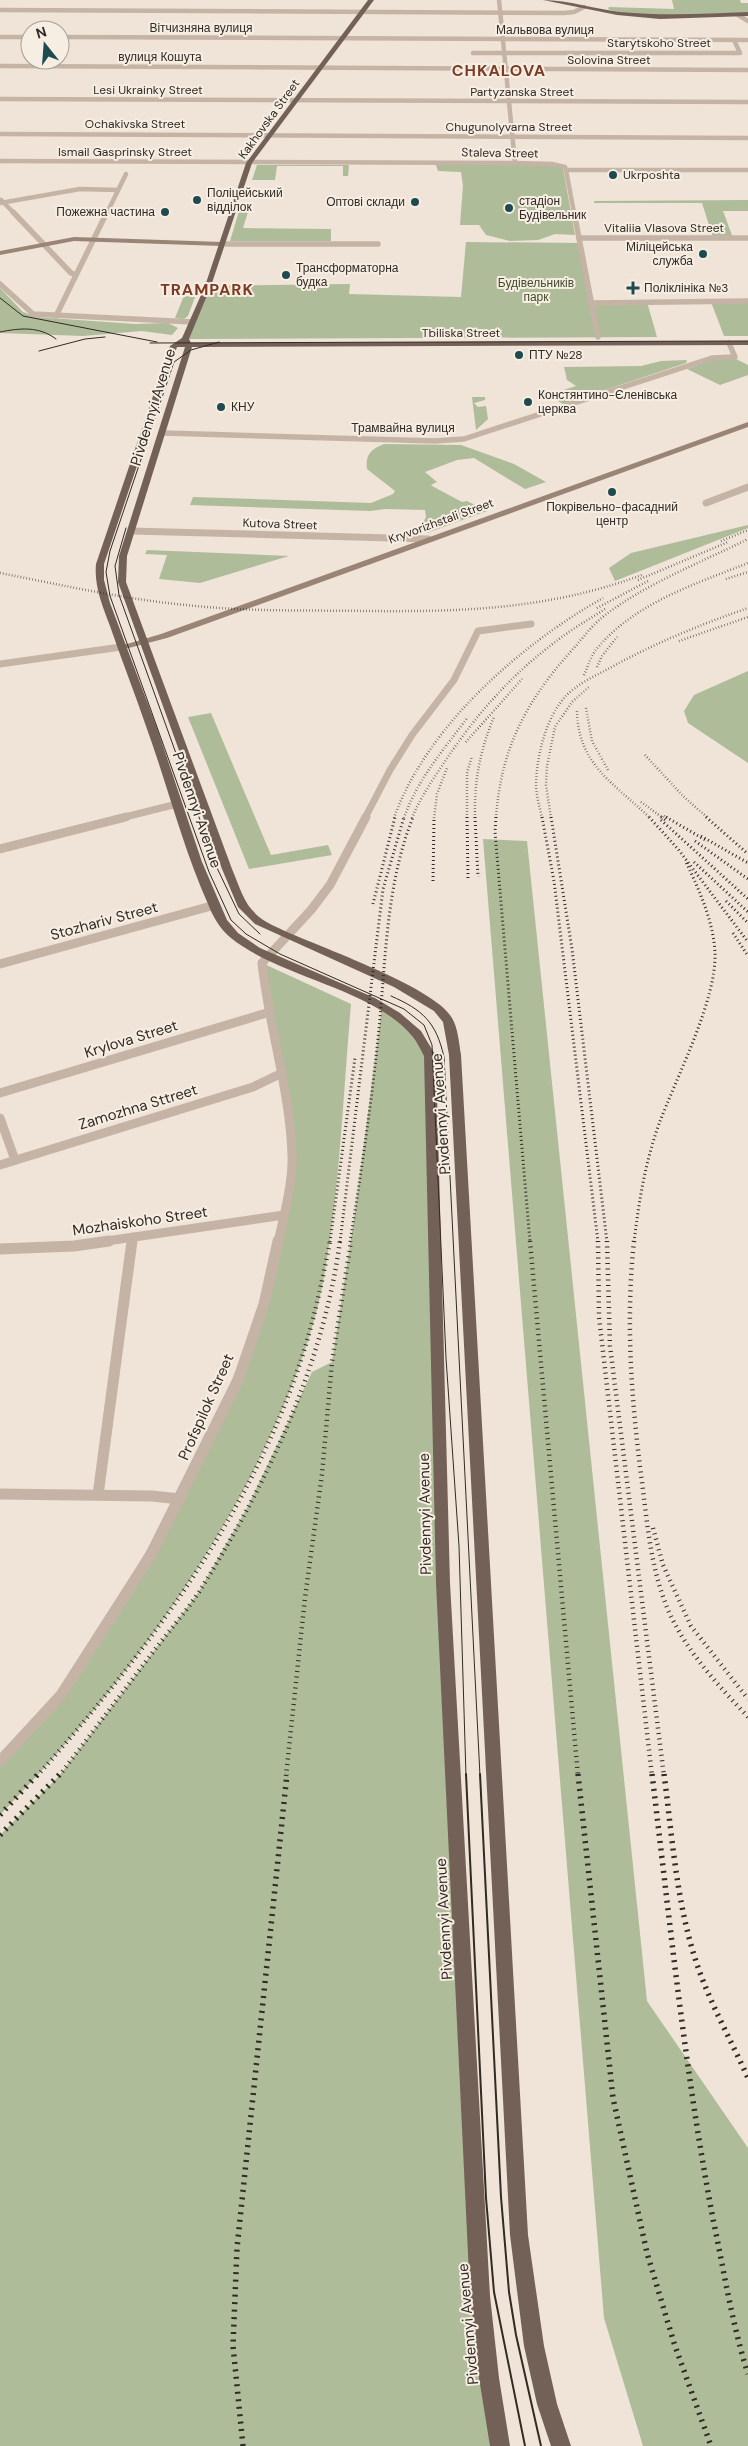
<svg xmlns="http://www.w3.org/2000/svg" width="748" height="2446" viewBox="0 0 748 2446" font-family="'DM Sans',sans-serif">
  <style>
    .green { fill: #afbc99 }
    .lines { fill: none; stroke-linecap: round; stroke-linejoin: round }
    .street-far4 { stroke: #c5b4a5; stroke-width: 4.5 }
    .street-far3 { stroke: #c5b4a5; stroke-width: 5.5 }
    .street-far2 { stroke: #c5b4a5; stroke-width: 7 }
    .street-far1 { stroke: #c5b4a5; stroke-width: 9 }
    .street { stroke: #c5b4a5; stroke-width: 11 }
    .secondary { fill: #998476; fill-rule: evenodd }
    .primary { fill: #736157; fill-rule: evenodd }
    .tram-far1 { stroke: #322a25; stroke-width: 1 }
    .tram { stroke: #322a25; stroke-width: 2 }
    .rail-far3 { stroke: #322a25; stroke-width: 2.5; stroke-dasharray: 0.5 2.5; stroke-linecap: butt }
    .rail-far2 { stroke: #322a25; stroke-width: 3; stroke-dasharray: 1 3; stroke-linecap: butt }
    .rail-far1 { stroke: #322a25; stroke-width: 4.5; stroke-dasharray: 1 4.5; stroke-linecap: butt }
    .rail { stroke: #322a25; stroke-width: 5.5; stroke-dasharray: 2 5.5; stroke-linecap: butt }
    .poi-dot { fill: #1e4b50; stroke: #f7eee3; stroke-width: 2 }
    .labels { text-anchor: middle; stroke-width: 4; stroke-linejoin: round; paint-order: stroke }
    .far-street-label { font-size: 12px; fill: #322a25; stroke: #f7eee3 }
    .far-poi-label { font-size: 12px; fill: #322a25; stroke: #f7eee3; text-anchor: start }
    .far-park-label { font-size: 12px; fill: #404e2b; stroke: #f7eee3 }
    .street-label { font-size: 15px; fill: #322a25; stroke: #f7eee3 }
    .far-district-label { font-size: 16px; font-weight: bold; letter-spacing: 1px; fill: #7b3b24; stroke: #f7eee3 }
  </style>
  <rect width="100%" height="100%" fill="#efe4d7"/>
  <g class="green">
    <path d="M672 0H740L741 3H748V12C729 19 626 18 608 9L609 7 674 9Z"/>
    <path d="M257 165H349L348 176H343V166H277L275 180H252Z"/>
    <path d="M436 165H549L563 168 575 235 555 234 538 240 510 241 486 235 479 225H460L463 186 461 172 438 171Z"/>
    <path d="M748 200V211H723L733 238H713L702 203H594V201Z"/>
    <path d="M239 211 248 212 243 228 331 229V241H230Z"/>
    <path d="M466 242 580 243 591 303 647 302 657 337 185 339 208 286 350 284 349 294 461 297Z"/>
    <path d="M0 288 23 312 36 317 135 324 168 323 178 328 172 335 142 331 83 336 0 333Z"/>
    <path d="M187 296 195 297 188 316 184 319 175 318 183 298Z"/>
    <path d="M748 301V336H724L711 302Z"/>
    <path d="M715 359H736L748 365V375L720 385 687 369Z"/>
    <path d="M687 360 686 363 563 404 548 395 576 386 567 380 564 367 641 366 661 361Z"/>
    <path d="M472 397H485V400L474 403 478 407 486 406 488 419 476 430Z"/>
    <path d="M384 444 461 445 514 464 546 482 525 489 474 458 457 460 425 472 437 482 431 485 432 486 462 502 467 501 487 511 427 533 421 526 426 517 425 510 385 509 370 511 190 505 193 497 371 503 393 494 395 491 367 469C365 455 371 449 384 444Z"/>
    <path d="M748 525V528L615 581 609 568 631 553Z"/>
    <path d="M147 550 289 556 200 583 159 579 167 555 145 554Z"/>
    <path d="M748 671V763L688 723 684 711 694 695Z"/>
    <path d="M211 713 271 855 328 845 332 855 249 869 188 717Z"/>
    <path d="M483 839 527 841 647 2001 748 2148V2446H643L604 2318Z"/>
    <path d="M262 963 351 1004C343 1095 340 1187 324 1277 312 1344 284 1409 254 1470 188 1598 100 1712 0 1815V1761L61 1695 192 1474 264 1304 292 1157Z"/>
    <path d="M382 1007 425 1043 443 1583 480 2296 500 2446H0V1835L59 1776 198 1593 247 1508 312 1372 332 1362 354 1219Z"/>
  </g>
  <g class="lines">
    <g class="street-far4">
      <path d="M499 0 515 163"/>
      <path d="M0 10 564 13 574 12 584 7"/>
      <path d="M738 15 748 21"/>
      <path d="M0 37H30"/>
      <path d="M60 37 748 40"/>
      <path d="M473 53H740L734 40"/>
      <path d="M0 66 748 70"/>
      <path d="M0 99 748 102"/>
      <path d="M0 134 748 138"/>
      <path d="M0 161 515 163 552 164 565 167 566 170H748"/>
      <path d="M566 170 574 213"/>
      <path d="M1 200 14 213"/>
      <path d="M0 203 80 189 118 190"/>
      <path d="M107 213 126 174"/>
    </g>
    <g class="street-far3">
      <path d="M13 212 71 273 76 275"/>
      <path d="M574 212 598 337"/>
      <path d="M579 238H748"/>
      <path d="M222 244H378"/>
      <path d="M0 284 33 314 193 322"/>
      <path d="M591 303 748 301"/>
      <path d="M56 316 107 212"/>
      <path d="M163 433 435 441 464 439 712 358 735 357 729 343"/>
    </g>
    <g class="street-far2">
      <path d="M706 503 748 487"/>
      <path d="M131 531 428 539"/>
      <path d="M0 664 121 647"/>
      <path d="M121 818 177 804"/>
      <path d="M365 818 390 770 412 735 454 680 478 631 531 624"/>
    </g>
    <g class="street-far1">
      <path d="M0 849 126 817"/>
      <path d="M0 964 215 905"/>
      <path d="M0 1093 270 1012"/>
      <path d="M0 1118 15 1160"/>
      <path d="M0 1165 253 1087 282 1073"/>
      <path d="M100 1242 284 1215"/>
      <path d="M132 1242 133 1237"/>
      <path d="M278 1242C284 1216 293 1182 292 1155 290 1090 269 1028 262 963L311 910 330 885 366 817"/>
    </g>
    <g class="street">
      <path d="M0 1249 74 1246 109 1241"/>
      <path d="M0 1494 152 1496 180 1499"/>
      <path d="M98 1495 132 1241"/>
      <path d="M0 1761 61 1695 150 1556 238 1380 264 1304 278 1241"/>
    </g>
    <g class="secondary">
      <path d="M74 237 222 242 225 244 222 246 74 241 0 255V251Z"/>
      <path d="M748 422V427L167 638 121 650 117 647 161 634Z"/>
    </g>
    <g class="primary">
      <path d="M368 0H374L252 163 211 286 189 339 191 343 748 341V345L192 347 127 556 126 582 232 869C243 895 245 911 272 925 310 944 435 986 452 1018 458 1028 459 1043 461 1055L528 2235 544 2346 557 2404 571 2446H551L537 2404 524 2346 510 2235 449 1055 443 1022 434 1011 394 987 255 924 238 907 222 869 118 582 119 556 185 347H177L104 564V580L110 603 157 728 202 862 227 920 238 933 260 948 375 998 400 1013 421 1031 436 1056 450 1583 490 2296 499 2378 510 2446H490L479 2378 470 2296 436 1583 424 1056C421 1050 417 1042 413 1037 373 988 282 979 231 938 220 929 213 917 208 904 183 848 168 787 147 729 135 694 122 661 110 626 102 605 94 586 96 564L170 346 182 338 205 286 246 163Z"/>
      <path d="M543 0C569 0 594 9 620 12 663 16 705 14 748 12V16L660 19 617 15Z"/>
    </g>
    <g class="tram-far1">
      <path d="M0 298 23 316 157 342"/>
      <path d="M0 332C20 328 39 326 56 339"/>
      <path d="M219 342 191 350 174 362 110 551 106 572 110 596 209 872 231 920 246 934 280 954 404 1009 424 1025 432 1045 446 1358 459 1546 466 1776"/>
      <path d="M150 343 748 341"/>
      <path d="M39 351 85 339 105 337"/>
      <path d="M126 528 115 566 119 595 218 870 239 914 260 934"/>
      <path d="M391 996C423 1010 436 1022 444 1057L480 1776"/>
    </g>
    <g class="tram">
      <path d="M466 1774 486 2198 494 2292 525 2446"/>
      <path d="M480 1774 501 2197 509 2292 516 2335 541 2446"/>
    </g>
    <g class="rail-far3">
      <path d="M721 541 748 530"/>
      <path d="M0 573C62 585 123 599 186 605 246 612 307 610 367 611 464 612 550 609 642 575"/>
      <path d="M726 579 748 572"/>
      <path d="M638 580 728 542"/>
      <path d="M597 608 648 581"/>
      <path d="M679 641 748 617"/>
      <path d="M597 667 602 656 617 637"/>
      <path d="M584 675C588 667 590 658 595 651 632 604 695 584 748 563"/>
      <path d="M586 708 592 741 608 770"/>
      <path d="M577 711C578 765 615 784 650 818"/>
      <path d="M466 742 522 679"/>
      <path d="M645 755 683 796 708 818"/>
      <path d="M641 802 663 818"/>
      <path d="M664 816 668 818"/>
      <path d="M394 818C426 727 521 644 603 598"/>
      <path d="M404 818C417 780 444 749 468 717"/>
      <path d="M412 818C420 798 432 781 444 763 474 717 511 675 554 643 570 630 588 620 605 609"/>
      <path d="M434 818 437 794 447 768"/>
      <path d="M467 818V773L472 756"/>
      <path d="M475 818C474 782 480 750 494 717"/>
      <path d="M496 818C501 748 526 701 573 649 583 638 592 625 604 616 647 583 700 563 748 539"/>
      <path d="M542 818C540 808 536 795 536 784 537 755 545 721 564 698 575 685 593 677 608 669 653 644 699 625 748 608"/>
      <path d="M551 818 546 785 547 766 555 727 572 702 590 686"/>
    </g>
    <g class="rail-far2">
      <path d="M467 817 468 878"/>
      <path d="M475 817 478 877"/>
      <path d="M496 817 495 832 530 1242"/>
      <path d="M542 817 554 881 598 1242"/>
      <path d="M551 817 572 949 607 1242"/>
      <path d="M649 817 678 849 748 942"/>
      <path d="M661 817 667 821"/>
      <path d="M666 817 707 841"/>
      <path d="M706 817 748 854"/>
      <path d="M661 820 748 899"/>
      <path d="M701 836 748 863"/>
      <path d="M695 841 748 879"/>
      <path d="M694 862 748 912"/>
      <path d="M433 881 434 817"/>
      <path d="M726 901 748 923"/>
      <path d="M373 904 395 817"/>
      <path d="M733 933 748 956"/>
      <path d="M330 1242 355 1058"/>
      <path d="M340 1242 383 889 404 817"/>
      <path d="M350 1242C361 1174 371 1106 378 1038 386 964 385 887 413 817"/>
      <path d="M634 1242C639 1201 645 1163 659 1124 676 1078 717 1000 715 952 713 920 699 890 686 862"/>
    </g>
    <g class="rail-far1">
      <path d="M530 1241 578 1776"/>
      <path d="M598 1241 599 1317 652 1776"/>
      <path d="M607 1241 610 1346 664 1776"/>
      <path d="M634 1241C625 1324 632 1408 643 1490 648 1531 652 1573 669 1612 687 1652 718 1685 748 1717"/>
      <path d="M653 1528 663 1565 691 1626 748 1699"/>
      <path d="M37 1776C144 1655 247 1520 299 1366 313 1325 322 1283 330 1241"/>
      <path d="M59 1776C91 1734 122 1693 153 1652 168 1632 185 1613 199 1592 266 1485 323 1367 340 1241"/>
      <path d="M286 1776 305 1598 322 1474 332 1362 351 1241"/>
    </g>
    <g class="rail">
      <path d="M578 1774 613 2098 647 2253 674 2343 711 2446"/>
      <path d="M652 1774C670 1923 685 2072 713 2219 724 2271 732 2324 748 2374"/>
      <path d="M664 1774C672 1835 676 1897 694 1955 707 1998 730 2038 748 2078"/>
      <path d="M0 1815 38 1774"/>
      <path d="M0 1835 60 1774"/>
      <path d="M243 2446 233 2346 237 2248 287 1774"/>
    </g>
  </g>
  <g class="poi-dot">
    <circle cx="613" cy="175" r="5"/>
    <circle cx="197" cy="200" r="5"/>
    <circle cx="415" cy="202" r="5"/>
    <circle cx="509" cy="208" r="5"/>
    <circle cx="165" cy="212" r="5"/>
    <circle cx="703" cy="254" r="5"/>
    <circle cx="286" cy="275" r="5"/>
    <path d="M630.5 280.5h5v5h5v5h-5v5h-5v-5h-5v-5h5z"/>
    <circle cx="519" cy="355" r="5"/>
    <circle cx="528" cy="402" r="5"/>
    <circle cx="221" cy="407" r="5"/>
    <circle cx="612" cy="492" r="5"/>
  </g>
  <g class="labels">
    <g class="far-street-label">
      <text x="201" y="32">Вітчизняна вулиця</text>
      <text x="545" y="34">Мальвова вулиця</text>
      <text x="659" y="47">Starytskoho Street</text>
      <text x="160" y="61">вулиця Кошута</text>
      <text x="609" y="64">Solovina Street</text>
      <text x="148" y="94">Lesi Ukrainky Street</text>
      <text x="522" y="96">Partyzanska Street</text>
      <text transform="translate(269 119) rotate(-54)" y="4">Kakhovska Street</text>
      <text x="135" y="128">Ochakivska Street</text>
      <text x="509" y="131">Chugunolyvarna Street</text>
      <text x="125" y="156">Ismail Gasprinsky Street</text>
      <text transform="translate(500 153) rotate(1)" y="4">Staleva Street</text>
      <text x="664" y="232">Vitaliia Vlasova Street</text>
      <text x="461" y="337">Tbiliska Street</text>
      <text x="403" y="432">Трамвайна вулиця</text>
      <text transform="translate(441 521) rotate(-20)" y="4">Kryvorizhstali Street</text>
      <text transform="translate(280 524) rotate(2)" y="4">Kutova Street</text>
    </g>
    <g class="far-poi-label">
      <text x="623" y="179">Ukrposhta</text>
      <text x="207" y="197">Поліцейський<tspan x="207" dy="14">відділок</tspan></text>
      <text x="519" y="205">стадіон<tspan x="519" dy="14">Будівельник</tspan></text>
      <text x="405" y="206" text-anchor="end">Оптові склади</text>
      <text x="155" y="216" text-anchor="end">Пожежна частина</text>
      <text x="693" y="251" text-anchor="end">Міліцейська<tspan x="693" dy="14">служба</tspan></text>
      <text x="296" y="272">Трансформаторна<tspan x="296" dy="14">будка</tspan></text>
      <text x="644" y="292">Поліклініка №3</text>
      <text x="529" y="359">ПТУ №28</text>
      <text x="538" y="399">Констянтино-Єленівська<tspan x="538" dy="14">церква</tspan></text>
      <text x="231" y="411">КНУ</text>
      <text x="612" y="511" text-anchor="middle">Покрівельно-фасадний<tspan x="612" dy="14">центр</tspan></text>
    </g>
    <g class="far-park-label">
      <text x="536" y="287">Будівельників<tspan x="536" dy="14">парк</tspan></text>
    </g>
    <g class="street-label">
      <text transform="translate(153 407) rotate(-73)" y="5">Pivdennyi Avenue</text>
      <text transform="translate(197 810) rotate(71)" y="5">Pivdennyi Avenue</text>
      <text transform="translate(104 921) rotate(-15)" y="5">Stozhariv Street</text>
      <text transform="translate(131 1039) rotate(-17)" y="5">Krylova Street</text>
      <text transform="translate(138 1107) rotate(-17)" y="5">Zamozhna Sttreet</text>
      <text transform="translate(441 1114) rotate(-94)" y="5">Pivdennyi Avenue</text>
      <text transform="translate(140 1221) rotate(-8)" y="5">Mozhaiskoho Street</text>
      <text transform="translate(206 1407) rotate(-66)" y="5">Profspilok Street</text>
      <text transform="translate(425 1514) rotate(-91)" y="5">Pivdennyi Avenue</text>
      <text transform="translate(444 1919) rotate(-93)" y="5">Pivdennyi Avenue</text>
      <text transform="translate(468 2324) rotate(-95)" y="5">Pivdennyi Avenue</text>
    </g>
    <g class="far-district-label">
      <text x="499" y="76">CHKALOVA</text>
      <text x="207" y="295">TRAMPARK</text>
    </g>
  </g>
  <g transform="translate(45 45) rotate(343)"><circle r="24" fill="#f7eee3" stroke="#a8a097"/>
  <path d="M0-4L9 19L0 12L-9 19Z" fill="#1e4b50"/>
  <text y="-8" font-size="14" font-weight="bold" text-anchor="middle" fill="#322a25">N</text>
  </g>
</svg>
